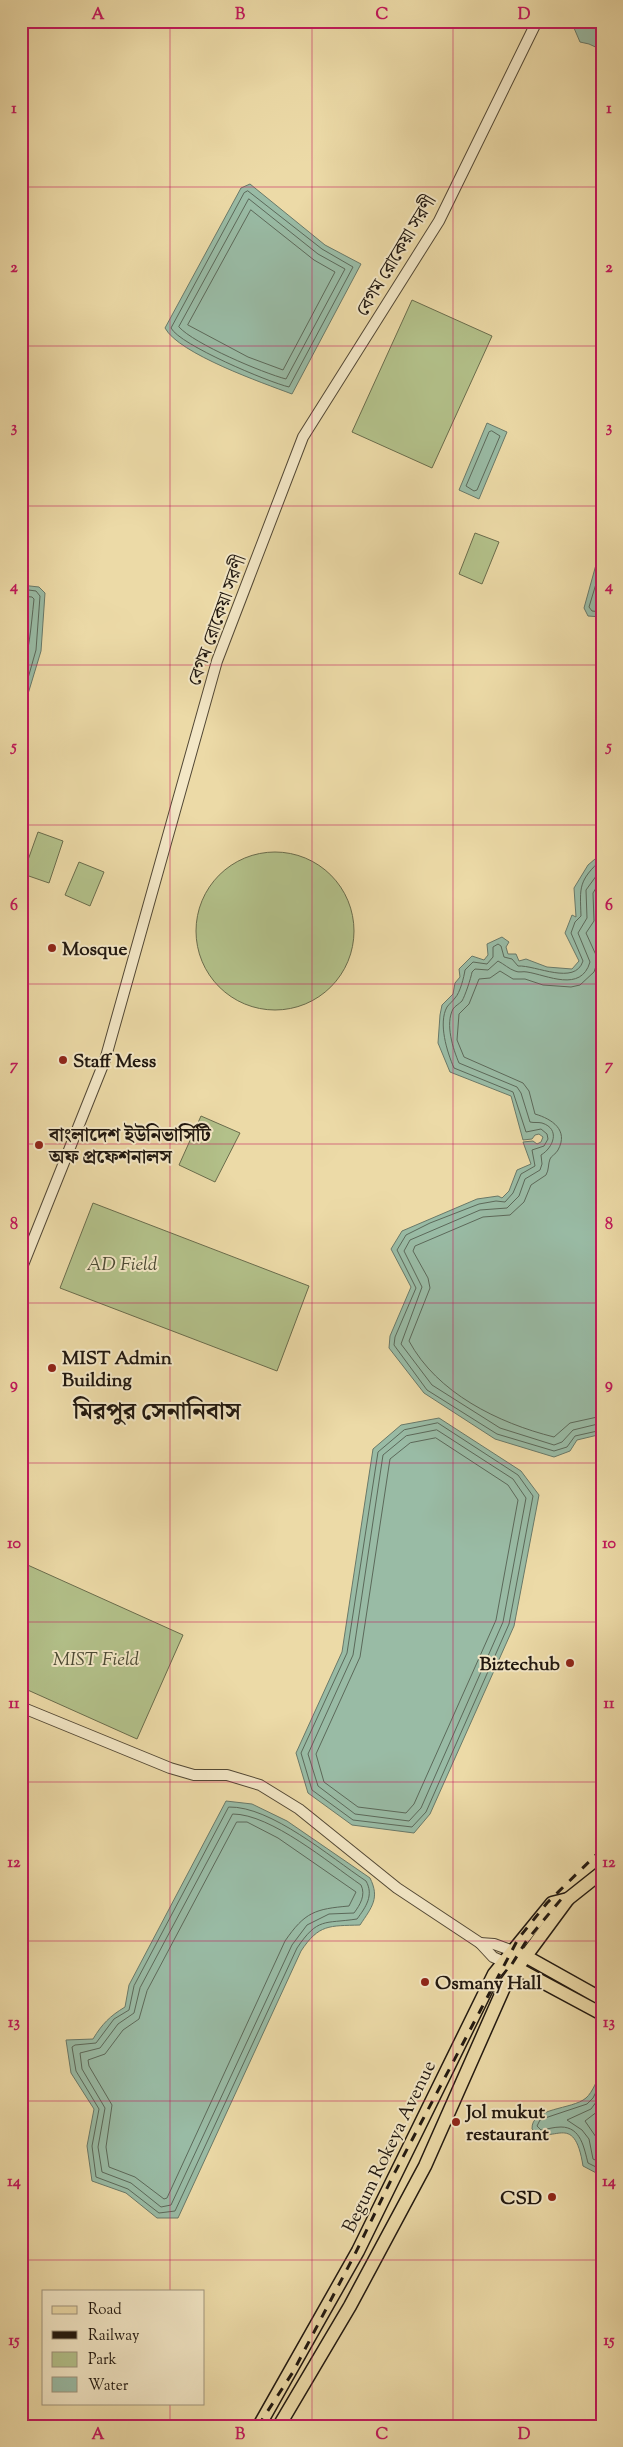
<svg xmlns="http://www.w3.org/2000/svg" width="623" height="2447" viewBox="0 0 623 2447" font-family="'Sorts Mill Goudy','Noto Serif Bengali',serif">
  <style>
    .green { fill: #b3c18a; stroke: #6a6c4c }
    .water { fill: #99bba5; stroke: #697969 }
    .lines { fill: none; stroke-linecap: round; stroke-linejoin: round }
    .shore { stroke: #5c695a; stroke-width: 1 }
    .minor-casing { stroke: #534835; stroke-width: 12 }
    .major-casing { stroke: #20170f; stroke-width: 15 }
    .minor { stroke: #f3e7c6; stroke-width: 10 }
    .major { stroke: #ecdaa7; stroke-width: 12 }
    .rail { stroke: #20170f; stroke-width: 3; stroke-dasharray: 9 9; stroke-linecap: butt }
    .grid { fill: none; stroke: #c2185b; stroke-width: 1; stroke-opacity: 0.55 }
    .poi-dot { fill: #8f2418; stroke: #f3e7c6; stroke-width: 2 }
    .labels { text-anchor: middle; stroke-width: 4; stroke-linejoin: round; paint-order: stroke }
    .street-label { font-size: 19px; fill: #20170f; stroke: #f3e7c6 }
    .poi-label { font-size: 19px; font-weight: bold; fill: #20170f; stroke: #f3e7c6; text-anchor: start }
    .park-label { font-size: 19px; font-style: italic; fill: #4c4a34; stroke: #f3e7c6 }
    .district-label { font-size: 24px; font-weight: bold; fill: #20170f; stroke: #f3e7c6 }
    .neatline { fill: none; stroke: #c2185b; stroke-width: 2 }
    .grid-label { font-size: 16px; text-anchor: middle; font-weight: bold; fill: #c2185b }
  </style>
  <rect width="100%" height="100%" fill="#ecdaa7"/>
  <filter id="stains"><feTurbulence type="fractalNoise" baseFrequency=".004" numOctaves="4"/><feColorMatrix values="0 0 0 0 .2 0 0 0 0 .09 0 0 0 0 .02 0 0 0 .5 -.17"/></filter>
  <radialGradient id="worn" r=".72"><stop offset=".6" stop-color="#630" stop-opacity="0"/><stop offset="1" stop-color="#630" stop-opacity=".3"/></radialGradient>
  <g class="green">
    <path d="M412 300 492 336 432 468 352 432Z"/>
    <path d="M475 533 499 542 482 584 459 574Z"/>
    <path d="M38 832 63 841 49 883 23 874Z"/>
    <circle cx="275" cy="931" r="79"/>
    <path d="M79 862 104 872 90 906 65 895Z"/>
    <path d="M201 1116 240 1133 215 1182 179 1165Z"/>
    <path d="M93 1203 309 1286 277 1371 60 1288Z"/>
    <path d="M21 1562 183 1635 137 1739 21 1687Z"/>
  </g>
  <g class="water">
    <path d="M51 21H136C120 31 69 27 51 21Z"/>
    <path d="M571 21H602V50L589 44 580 42Z"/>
    <path d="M250 184 325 245 361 264 292 394C263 383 179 354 165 328L241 188Z"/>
    <path d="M487 423 507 432 479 499 459 490Z"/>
    <path d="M602 543V617L588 616 584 608Z"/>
    <path d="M21 585 39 587 45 593 41 651 21 717Z"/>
    <path d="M602 853V1434L577 1440 570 1451 554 1457 495 1439 424 1393 389 1348 390 1336 411 1287 391 1249 402 1231 477 1199 498 1196 502 1198 509 1191 517 1170 531 1164 523 1142 533 1141 537 1144 541 1142 543 1137 539 1134 535 1135 532 1139 523 1140 511 1096 450 1072 438 1043 440 1015 442 1005 453 994 455 983 460 977 459 969 472 956 484 960 488 955 487 944 502 937 509 942 506 947 508 954H516L519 961 526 959 547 967 572 969 579 961 565 933 572 915 576 917 574 888 588 865Z"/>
    <path d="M439 1418 521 1471 539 1495 514 1626 430 1814 414 1833 352 1825 308 1793 296 1753 342 1652 373 1449 401 1425Z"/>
    <path d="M226 1801 252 1804 287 1821 370 1878C380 1898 372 1907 360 1925 329 1926 319 1924 301 1951L178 2218H157L126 2193 92 2181 87 2146 94 2109 71 2073 66 2040 93 2039C102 2024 110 2016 125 2007L129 1985Z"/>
    <path d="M602 2071V2176L583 2166C574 2108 552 2148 532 2129 531 2107 572 2110 586 2098 593 2092 597 2079 602 2071Z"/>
  </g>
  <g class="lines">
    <g class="shore">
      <path d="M248 191 322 249 353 267 289 387C268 382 180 345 171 328L244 193Z"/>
      <path d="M249 199 318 254 345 269 286 379C263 373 194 344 179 327Z"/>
      <path d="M251 210 314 260 335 272 283 370 248 357 188 325Z"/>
      <path d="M492 431 500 436 477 490 474 491 466 486 489 432Z"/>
      <path d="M602 564 589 607 592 611 602 612"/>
      <path d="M21 589 36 591 40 596 36 650 21 703"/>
      <path d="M21 596 32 597 34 599C31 628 29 652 21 680"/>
      <path d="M21 603 25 606 21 652"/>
      <path d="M602 859C578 881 580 887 581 916L575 922 571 933 583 961C575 986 536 965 518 966L512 959 504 957 501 946 498 944 493 947V957L487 964 473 962 465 970C464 977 460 993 455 998 453 1001 449 1004 447 1007 438 1023 447 1052 454 1068L513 1092 526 1132 541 1129 547 1134 548 1139 544 1146 532 1150 535 1166 521 1174 513 1193 505 1202 496 1201 479 1204 430 1223 406 1235 397 1250 416 1288 395 1337 394 1345 427 1390 497 1434 554 1451 567 1447 575 1436 602 1430"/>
      <path d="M602 868 586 890 587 918 578 933 590 962C581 993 547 975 527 972 523 971 519 973 515 971 509 969 504 964 498 961L488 970 475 969 472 972C471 978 465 996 462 1001 459 1004 455 1006 453 1009 445 1024 453 1049 459 1063L517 1087 521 1093 530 1122C534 1123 538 1122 542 1123 561 1129 553 1148 541 1155L542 1164 540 1170 525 1179 519 1196 507 1208 480 1210 410 1240 404 1251 422 1287 401 1344 432 1385 500 1428 554 1445 562 1442 573 1430 602 1423"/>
      <path d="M602 878 593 893 594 921 586 933 596 955 597 963 594 972 580 985 571 987 543 985 525 979H513L500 971 490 978 479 979 469 1004 459 1014 457 1040 464 1057 523 1083 529 1091 535 1114C552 1119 569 1130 558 1150 556 1154 551 1156 550 1159 548 1164 549 1170 546 1175L531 1185 524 1202 510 1215 483 1217 415 1246 413 1251 428 1278 430 1288 409 1341C437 1393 498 1423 554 1437L570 1423 602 1416"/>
      <path d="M438 1423 518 1475 533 1496 509 1624 426 1812 412 1827 353 1820 312 1790 301 1753 347 1653 378 1452 404 1430Z"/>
      <path d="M437 1430 513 1479 526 1498 503 1622 421 1808 409 1821 355 1814 318 1786 308 1754 353 1655 383 1455 406 1436Z"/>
      <path d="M436 1438 508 1485 518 1500 496 1620 414 1804 406 1813 358 1807 324 1782 316 1754 360 1657 390 1459 410 1443Z"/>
      <path d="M229 1807C271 1806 330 1857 366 1881 374 1895 366 1907 357 1919 324 1924 318 1917 297 1948L175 2211 159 2213 128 2189 96 2177 92 2146 99 2109 76 2071 72 2047 75 2045 96 2043 114 2019 129 2010 134 1986Z"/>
      <path d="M233 1814C271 1814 329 1863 361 1885 366 1895 360 1905 354 1913L329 1914 307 1925 292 1945 171 2205 161 2207 131 2183 102 2172 98 2147 105 2108 82 2069 80 2053 100 2048 118 2024 134 2013 140 1988Z"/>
      <path d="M237 1822H247L278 1838 356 1892 349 1906C315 1909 305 1912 285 1941L167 2198 164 2199 135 2177 109 2167 106 2147 112 2105 89 2066 88 2060 105 2054 123 2030 139 2019 147 1991Z"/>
      <path d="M602 2080 593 2098 587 2104 545 2118 540 2120 537 2126 541 2130C548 2129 554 2127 561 2127 581 2127 584 2148 588 2163L602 2170"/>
      <path d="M602 2094 591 2109 567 2120 582 2130 589 2139 593 2159 602 2163"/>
      <path d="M602 2108 585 2121 596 2137 602 2155"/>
    </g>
    <g class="minor-casing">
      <g id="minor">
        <path d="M21 1270 105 1060 217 661 303 437 439 221 537 21"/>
        <path d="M21 1707 170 1768 194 1775H227L260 1785 299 1809 397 1888 480 1943 493 1957 504 1962"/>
        <path d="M480 1943 494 1944 513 1951"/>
      </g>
    </g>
    <g class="major-casing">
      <g id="major">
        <path d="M518 1952 602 1999"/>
        <path d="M509 1964 602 2014"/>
        <path d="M259 2426 358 2251 494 1974 552 1903 568 1899 602 1872"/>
        <path d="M279 2426 350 2306 425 2166 506 1983 568 1899"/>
      </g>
    </g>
    <use href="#minor" class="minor"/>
    <use href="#major" class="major"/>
    <g class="rail">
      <path d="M512 1964 527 1940 563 1897"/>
      <path d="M258 2426 293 2372 355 2254 394 2174 518 1939 547 1903 602 1849"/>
    </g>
  </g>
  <path class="grid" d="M170 21V2291M312 21V2426M453 21V2426M21 187H602M21 346H602M21 506H602M21 665H602M21 825H602M21 984H602M21 1144H602M21 1303H602M21 1463H602M21 1622H602M21 1782H602M21 1941H602M21 2101H602M21 2260H602M170 2403V2426"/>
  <g class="poi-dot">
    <circle cx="52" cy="948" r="5"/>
    <circle cx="63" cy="1060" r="5"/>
    <circle cx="39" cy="1145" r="5"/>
    <circle cx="52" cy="1368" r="5"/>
    <circle cx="570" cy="1663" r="5"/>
    <circle cx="425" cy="1982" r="5"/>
    <circle cx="456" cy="2122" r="5"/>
    <circle cx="552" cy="2197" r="5"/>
  </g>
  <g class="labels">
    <g class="street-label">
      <text transform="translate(395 255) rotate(-59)" y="7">বেগম রোকেয়া সরণী</text>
      <text transform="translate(216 620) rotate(-70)" y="7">বেগম রোকেয়া সরণী</text>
      <text transform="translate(388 2146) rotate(-64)" y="7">Begum Rokeya Avenue</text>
    </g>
    <g class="poi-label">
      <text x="62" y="955">Mosque</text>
      <text x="73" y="1067">Staff Mess</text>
      <text x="49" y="1141">বাংলাদেশ ইউনিভার্সিটি<tspan x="49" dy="22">অফ প্রফেশনালস</tspan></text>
      <text x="62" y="1364">MIST Admin<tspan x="62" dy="22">Building</tspan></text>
      <text x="560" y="1670" text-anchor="end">Biztechub</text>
      <text x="435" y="1989">Osmany Hall</text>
      <text x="466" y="2118">Jol mukut<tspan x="466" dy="22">restaurant</tspan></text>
      <text x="542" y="2204" text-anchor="end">CSD</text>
    </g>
    <g class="park-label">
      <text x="122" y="1270">AD Field</text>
      <text x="96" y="1665">MIST Field</text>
    </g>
    <g class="district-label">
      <text x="157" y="1419">মিরপুর সেনানিবাস</text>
    </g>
  </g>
  <rect width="623" height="2447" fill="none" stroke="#ecdaa7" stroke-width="55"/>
  <rect x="42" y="2290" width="162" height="115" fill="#f3e7c6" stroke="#9f947d"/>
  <rect x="52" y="2306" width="25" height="8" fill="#ecdaa7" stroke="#9f947d"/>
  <text x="88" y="2314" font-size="15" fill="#20170f">Road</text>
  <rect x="52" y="2331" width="25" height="8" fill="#20170f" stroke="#9f947d"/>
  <text x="88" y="2340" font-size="15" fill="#20170f">Railway</text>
  <rect x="52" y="2352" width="25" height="15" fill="#b3c18a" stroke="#9f947d"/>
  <text x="88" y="2364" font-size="15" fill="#20170f">Park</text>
  <rect x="52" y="2377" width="25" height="15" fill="#99bba5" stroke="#9f947d"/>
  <text x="88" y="2390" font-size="15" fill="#20170f">Water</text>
  <rect x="28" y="28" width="568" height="2392" class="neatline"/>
  <g class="grid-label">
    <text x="98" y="19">A</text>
    <text x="240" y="19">B</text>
    <text x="382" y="19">C</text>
    <text x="524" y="19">D</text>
    <text x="14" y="113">1</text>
    <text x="609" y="113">1</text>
    <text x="14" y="272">2</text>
    <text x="609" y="272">2</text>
    <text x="14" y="432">3</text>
    <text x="609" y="432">3</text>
    <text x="14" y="591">4</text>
    <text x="609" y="591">4</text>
    <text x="14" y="751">5</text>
    <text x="609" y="751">5</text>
    <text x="14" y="910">6</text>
    <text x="609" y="910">6</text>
    <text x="14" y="1070">7</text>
    <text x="609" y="1070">7</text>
    <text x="14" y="1229">8</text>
    <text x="609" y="1229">8</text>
    <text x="14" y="1389">9</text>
    <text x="609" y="1389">9</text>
    <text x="14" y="1548">10</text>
    <text x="609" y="1548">10</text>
    <text x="14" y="1708">11</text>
    <text x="609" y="1708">11</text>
    <text x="14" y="1867">12</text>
    <text x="609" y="1867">12</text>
    <text x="14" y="2027">13</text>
    <text x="609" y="2027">13</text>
    <text x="14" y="2186">14</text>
    <text x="609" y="2186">14</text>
    <text x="14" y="2345">15</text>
    <text x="609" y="2345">15</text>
    <text x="98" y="2439">A</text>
    <text x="240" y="2439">B</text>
    <text x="382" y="2439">C</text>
    <text x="524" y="2439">D</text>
  </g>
  <rect width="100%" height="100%" filter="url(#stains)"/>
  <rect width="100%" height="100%" fill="url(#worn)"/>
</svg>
